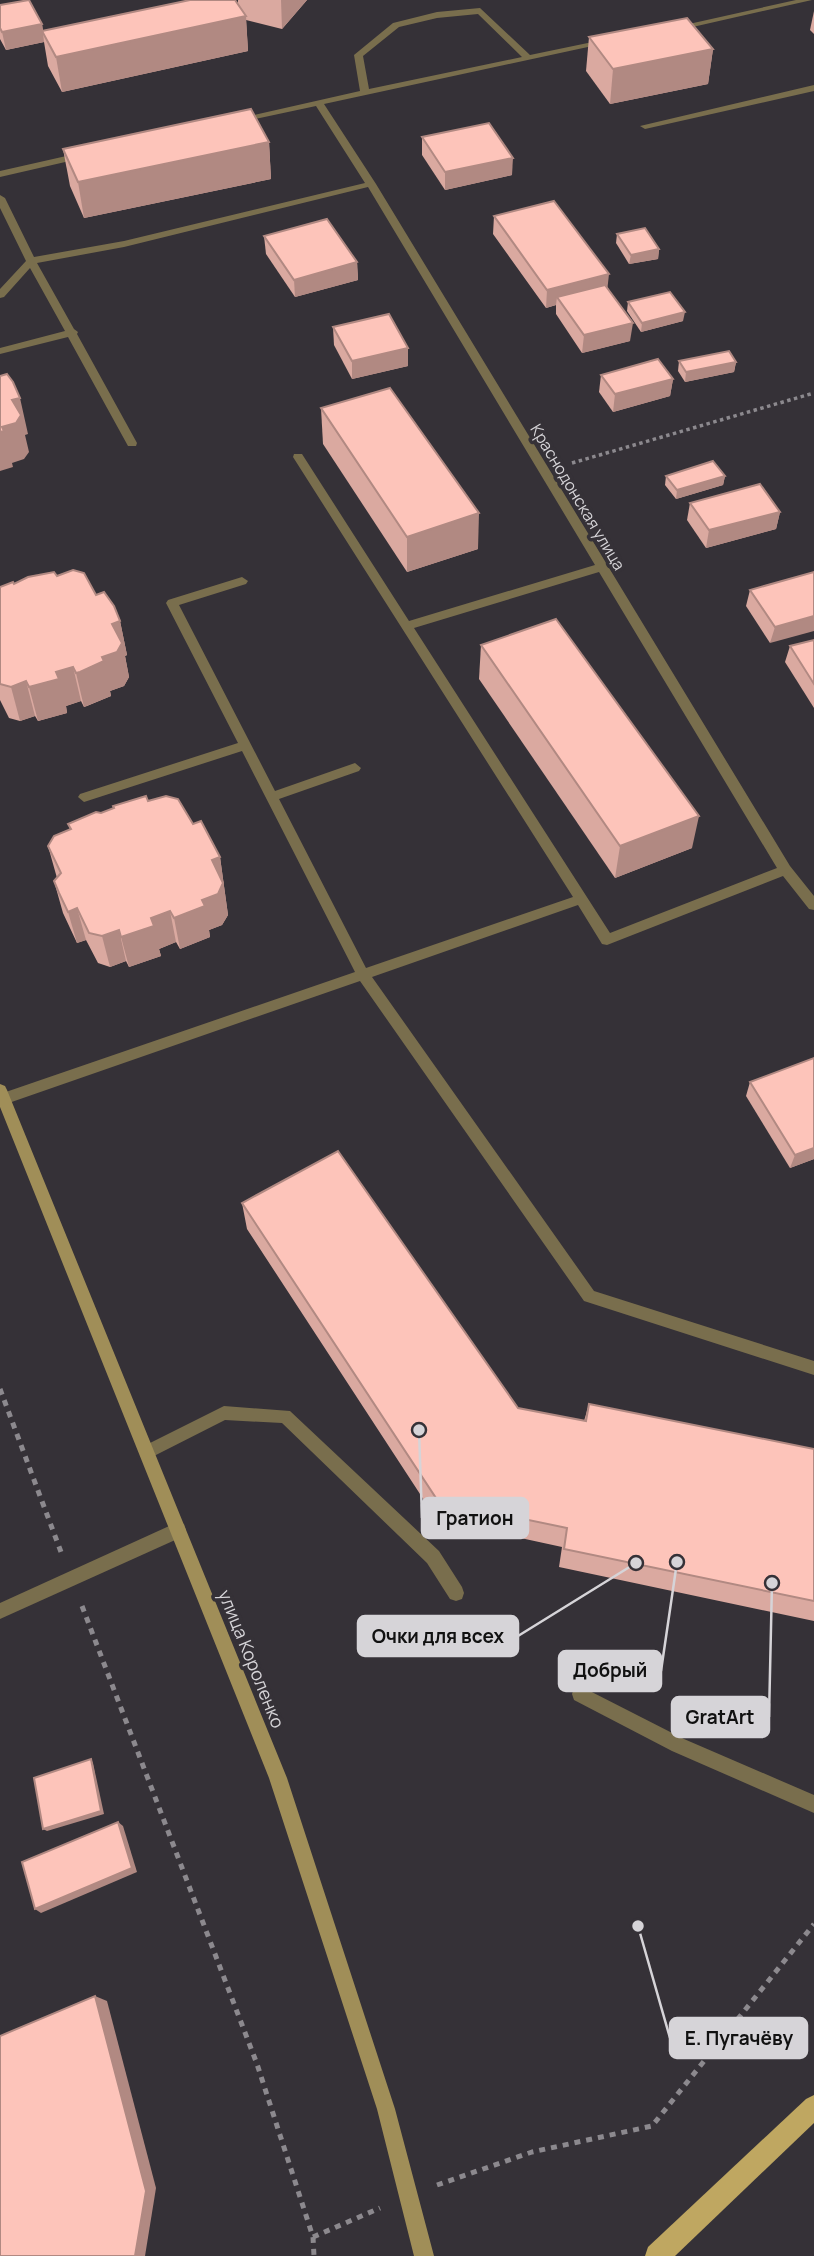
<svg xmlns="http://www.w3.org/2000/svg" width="814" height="2256" viewBox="0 0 814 2256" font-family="Manrope,sans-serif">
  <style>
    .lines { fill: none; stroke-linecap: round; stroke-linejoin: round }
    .path-far1 { stroke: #8c898e; stroke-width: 3.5; stroke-dasharray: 3.5 3.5; stroke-linecap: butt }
    .path { stroke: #8c898e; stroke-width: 5; stroke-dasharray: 6 6; stroke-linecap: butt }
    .lane { fill: #796e4d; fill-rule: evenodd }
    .secondary { fill: #a08e58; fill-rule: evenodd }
    .primary { fill: #bfa761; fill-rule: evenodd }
    .wall { fill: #daa9a0 }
    .shaded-wall { fill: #b18982 }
    .building { fill: #fdc4ba; stroke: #b18982; stroke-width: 2 }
    .labels { text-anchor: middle; stroke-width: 7; stroke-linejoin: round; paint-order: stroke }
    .far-street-label { font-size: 16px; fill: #d6d4d8; stroke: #353137 }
    .street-label { font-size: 18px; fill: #d6d4d8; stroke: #353137 }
    .leader { fill: none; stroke: #d6d4d8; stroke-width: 2.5 }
    .callout-dot { fill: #d6d4d8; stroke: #353137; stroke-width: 2.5 }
    .callout { fill: #d6d4d8; stroke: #d6d4d8; stroke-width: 2.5 }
    .callout-label { font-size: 19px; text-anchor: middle; font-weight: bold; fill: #111 }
  </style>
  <rect width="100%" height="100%" fill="#353137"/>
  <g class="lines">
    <path class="path-far1" d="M572 463 814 393"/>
    <g class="path">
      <path d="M0 1389 61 1552"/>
      <path d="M82 1606 257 2064 313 2237 314 2256"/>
      <path d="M437 2185 532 2152 652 2126 814 1924"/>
      <path d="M313 2237 380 2208"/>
    </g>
    <g class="lane">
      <path d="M796 0H812L675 31 671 28Z"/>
      <path d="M480 8 530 55 607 39 611 42 324 104 376 184 790 866 814 896V910L809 909 783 876 607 945 602 944 578 905 372 977 594 1291 814 1361V1375L584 1301 360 981 3 1105 0 1104V1094L355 972 242 751 84 802 78 797 80 794 238 743 166 603 168 600 242 577 248 581 246 584 179 605 275 791 355 763 361 768 359 771 279 799 366 968 573 897 293 457 294 454H302L409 621 595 565 368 187 124 247 37 263 74 329 78 332 77 334 137 443 136 446H128L68 337 0 354V348L65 331 30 268 4 297 0 298V289L26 261 0 208V195L5 198 34 257 124 241 365 183 316 106 237 123 232 120 360 91 354 55 393 23 437 12ZM478 14 522 57 369 89 363 56 399 27 437 18ZM599 572 777 868 610 933 414 628Z"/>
      <path d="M814 85V91L645 129 640 126Z"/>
      <path d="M84 152 89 155 87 157 0 177V171Z"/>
      <path d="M224 1406 290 1411 439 1551 462 1587 464 1593 462 1599 456 1601 450 1599 427 1563 282 1423 225 1420 152 1457 147 1459 142 1457 139 1452 142 1447Z"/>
      <path d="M178 1522 184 1524 186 1530 184 1536 0 1619V1603Z"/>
      <path d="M580 1686 684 1739 814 1795V1813L672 1751 574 1700 572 1694 574 1688Z"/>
    </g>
    <path class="secondary" d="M0 1084 5 1086 7 1090 287 1778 395 2109 434 2256H414L377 2109 269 1778 0 1107Z"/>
    <path class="primary" d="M814 2095V2123L675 2256H645L648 2247 806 2099Z"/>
  </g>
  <g class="wall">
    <path d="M238 0H307L282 29 246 20 248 51 62 92 48 66 44 42 6 50 0 39V5L42 24 43 31 238 6Z"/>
    <path d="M814 11V34L810 30Z"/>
    <path d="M589 37 713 49 708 84 610 104 586 71Z"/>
    <path d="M422 137 512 175 445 190 422 155Z"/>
    <path d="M269 142 271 179 84 218 70 186 63 149Z"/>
    <path d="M494 216 608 288 630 341 582 353 556 314V305L546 308 493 234Z"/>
    <path d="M617 234 659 249 658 259 629 264 616 243Z"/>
    <path d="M264 236 357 262 358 280 295 297 266 254Z"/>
    <path d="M628 302 683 321 641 332 627 311Z"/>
    <path d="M333 327 408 366 352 379 334 345Z"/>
    <path d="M679 361 736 362 734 372 685 382 678 371Z"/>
    <path d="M601 375 673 379 670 396 613 412 599 392Z"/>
    <path d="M321 408 478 549 407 572 323 444Z"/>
    <path d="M666 476H725L723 485 676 499 665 485Z"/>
    <path d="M690 503 780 512 776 529 706 548 687 520Z"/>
    <path d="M814 572 770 643 746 606 750 590Z"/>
    <path d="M57 576 96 595 120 621 127 655 125 656 129 677 124 686 110 691 111 696 87 706 84 707 81 701 66 706 67 713 38 721 35 716 20 721 9 718 0 700V587Z"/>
    <path d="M814 640V708L785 662 790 646Z"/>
    <path d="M481 645 692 848 615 878 479 679Z"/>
    <path d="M148 801 193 824 220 857 228 915 222 925 209 930 210 937 180 949 176 942 159 949 161 956 129 967 126 961 110 967 98 963 86 940 77 943 63 913 54 881 57 878 48 846 70 829 68 824 113 809V806Z"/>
    <path d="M750 1082 814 1159 790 1168 746 1096Z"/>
    <path d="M242 1203 518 1408 584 1421 589 1404 814 1449V1621L559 1567 562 1547 437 1520 247 1229Z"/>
  </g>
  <g class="shaded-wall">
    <path d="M281 0H307L282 29Z"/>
    <path d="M246 16 248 51 62 92 56 57Z"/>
    <path d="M42 24 44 42 6 50 2 32Z"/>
    <path d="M713 49 708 84 610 104 613 69Z"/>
    <path d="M269 142 271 179 84 218 78 182Z"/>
    <path d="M513 158 512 175 445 190V172Z"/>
    <path d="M659 249 658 259 629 264 631 255Z"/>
    <path d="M357 262 358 280 295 297 294 280Z"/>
    <path d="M609 274 607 292 557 297 556 305 546 308 547 290Z"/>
    <path d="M685 312 683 321 641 332 642 323Z"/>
    <path d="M633 323 630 341 582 353 584 335Z"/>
    <path d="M408 348V366L352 379V361Z"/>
    <path d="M736 362 734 372 685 382 686 372Z"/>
    <path d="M673 379 670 396 613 412 615 394Z"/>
    <path d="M20 398 28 434 25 435 29 452 24 459 12 463 13 467 0 471V432L12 400Z"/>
    <path d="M725 476 723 485 676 499 677 490Z"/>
    <path d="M780 512 776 529 706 548 709 530Z"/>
    <path d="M479 513 478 549 407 572V537Z"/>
    <path d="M814 616V631L770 643 775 627Z"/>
    <path d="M120 621 127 655 125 656 129 677 124 686 110 691 111 696 84 707 76 673 102 657 112 624Z"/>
    <path d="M73 667 81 701 66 706 67 713 38 721 29 687 56 672Z"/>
    <path d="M26 681 35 716 20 721 11 687Z"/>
    <path d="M699 816 692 848 615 878 620 846Z"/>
    <path d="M220 857 228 915 222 925 209 930 210 937 180 949 174 918 202 900 212 860Z"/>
    <path d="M77 908 86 940 77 943 68 912Z"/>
    <path d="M170 911 176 942 159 949 161 956 129 967 121 937 151 918Z"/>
    <path d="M119 930 126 961 110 967 102 936Z"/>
    <path d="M814 1148V1159L790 1168 795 1155Z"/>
    <path d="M91 1759 93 1763 104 1814 47 1831 43 1829Z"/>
    <path d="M118 1822 123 1826 137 1872 41 1913 35 1909Z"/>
    <path d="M95 1996 107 2001 156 2188 145 2256H135Z"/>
  </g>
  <g class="building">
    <path d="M29 0 42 24 2 32 0 28V5Z"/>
    <path d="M190 0H235L246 16 56 57 42 31Z"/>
    <path d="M687 18 713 49 613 69 589 37Z"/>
    <path d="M251 109 269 142 78 182 63 149Z"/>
    <path d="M489 123 513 158 445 172 422 137Z"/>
    <path d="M554 201 609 274 547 290 494 216Z"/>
    <path d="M327 219 357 262 294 280 264 236Z"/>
    <path d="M645 228 659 249 631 255 617 234Z"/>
    <path d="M605 285 633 323 584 335 557 297Z"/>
    <path d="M670 292 685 312 642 323 628 302Z"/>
    <path d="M389 314 408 348 352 361 333 327Z"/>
    <path d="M729 351 736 362 686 372 679 361Z"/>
    <path d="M658 359 673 379 615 394 601 375Z"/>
    <path d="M7 374 13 382 20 398 12 400 21 415 16 423 2 427 4 431 0 432V376Z"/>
    <path d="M390 388 479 513 407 537 321 408Z"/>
    <path d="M713 461 725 476 677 490 666 476Z"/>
    <path d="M760 484 780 512 709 530 690 503Z"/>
    <path d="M73 570 84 573 96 595 104 592 114 606 120 621 112 624 122 643 117 652 102 657 104 661 80 672 76 673 73 667 56 672 59 679 29 687 26 681 11 687 0 684V587L13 582 14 584 28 577 54 572 57 576Z"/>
    <path d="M814 572V616L775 627 750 590Z"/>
    <path d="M556 619 699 816 620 846 481 645Z"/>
    <path d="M814 640V684L790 646Z"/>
    <path d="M146 796 148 801 166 796 178 799 193 824 201 821 220 857 212 860 223 883 218 894 202 900 205 906 174 918 170 911 151 918 154 926 121 937 119 930 102 936 89 933 77 908 68 912 59 893 54 881 61 873 48 846 54 836 71 829 68 824 96 812 101 813 114 808 113 806Z"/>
    <path d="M814 1058V1148L795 1155 750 1082Z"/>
    <path d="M338 1151 518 1408 586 1421 589 1404 814 1449V1601L564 1549 567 1528 438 1501 242 1203Z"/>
    <path d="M91 1759 101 1811 43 1829 34 1778Z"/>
    <path d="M118 1822 132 1868 35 1909 22 1862Z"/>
    <path d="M95 1996 146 2191 135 2256H0V2036Z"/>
  </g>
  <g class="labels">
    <g class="far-street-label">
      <text transform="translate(578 497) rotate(59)" y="6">Краснодонская улица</text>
    </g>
    <g class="street-label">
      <text transform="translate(251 1659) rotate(68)" y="6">улица Короленко</text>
    </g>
  </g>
  <path class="leader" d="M419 1430L422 1518M636 1563L518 1636M677 1562L661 1671M772 1583L769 1717M638 1926L670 2038"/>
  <g class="callout-dot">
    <circle cx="419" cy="1430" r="7"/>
    <circle cx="636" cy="1563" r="7"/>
    <circle cx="677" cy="1562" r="7"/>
    <circle cx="772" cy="1583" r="7"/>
    <circle cx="638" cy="1926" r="7"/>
  </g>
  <g class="callout">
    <rect x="422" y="1498" width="106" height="40" rx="7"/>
    <rect x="358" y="1616" width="160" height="40" rx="7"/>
    <rect x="559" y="1651" width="102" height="40" rx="7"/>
    <rect x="672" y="1697" width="97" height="40" rx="7"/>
    <rect x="670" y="2018" width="137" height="40" rx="7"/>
  </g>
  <g class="callout-label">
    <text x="475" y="1525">Гратион</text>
    <text x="438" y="1643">Очки для всех</text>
    <text x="610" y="1677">Добрый</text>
    <text x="720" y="1724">GratArt</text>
    <text x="739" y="2045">Е. Пугачёву</text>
  </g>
</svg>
